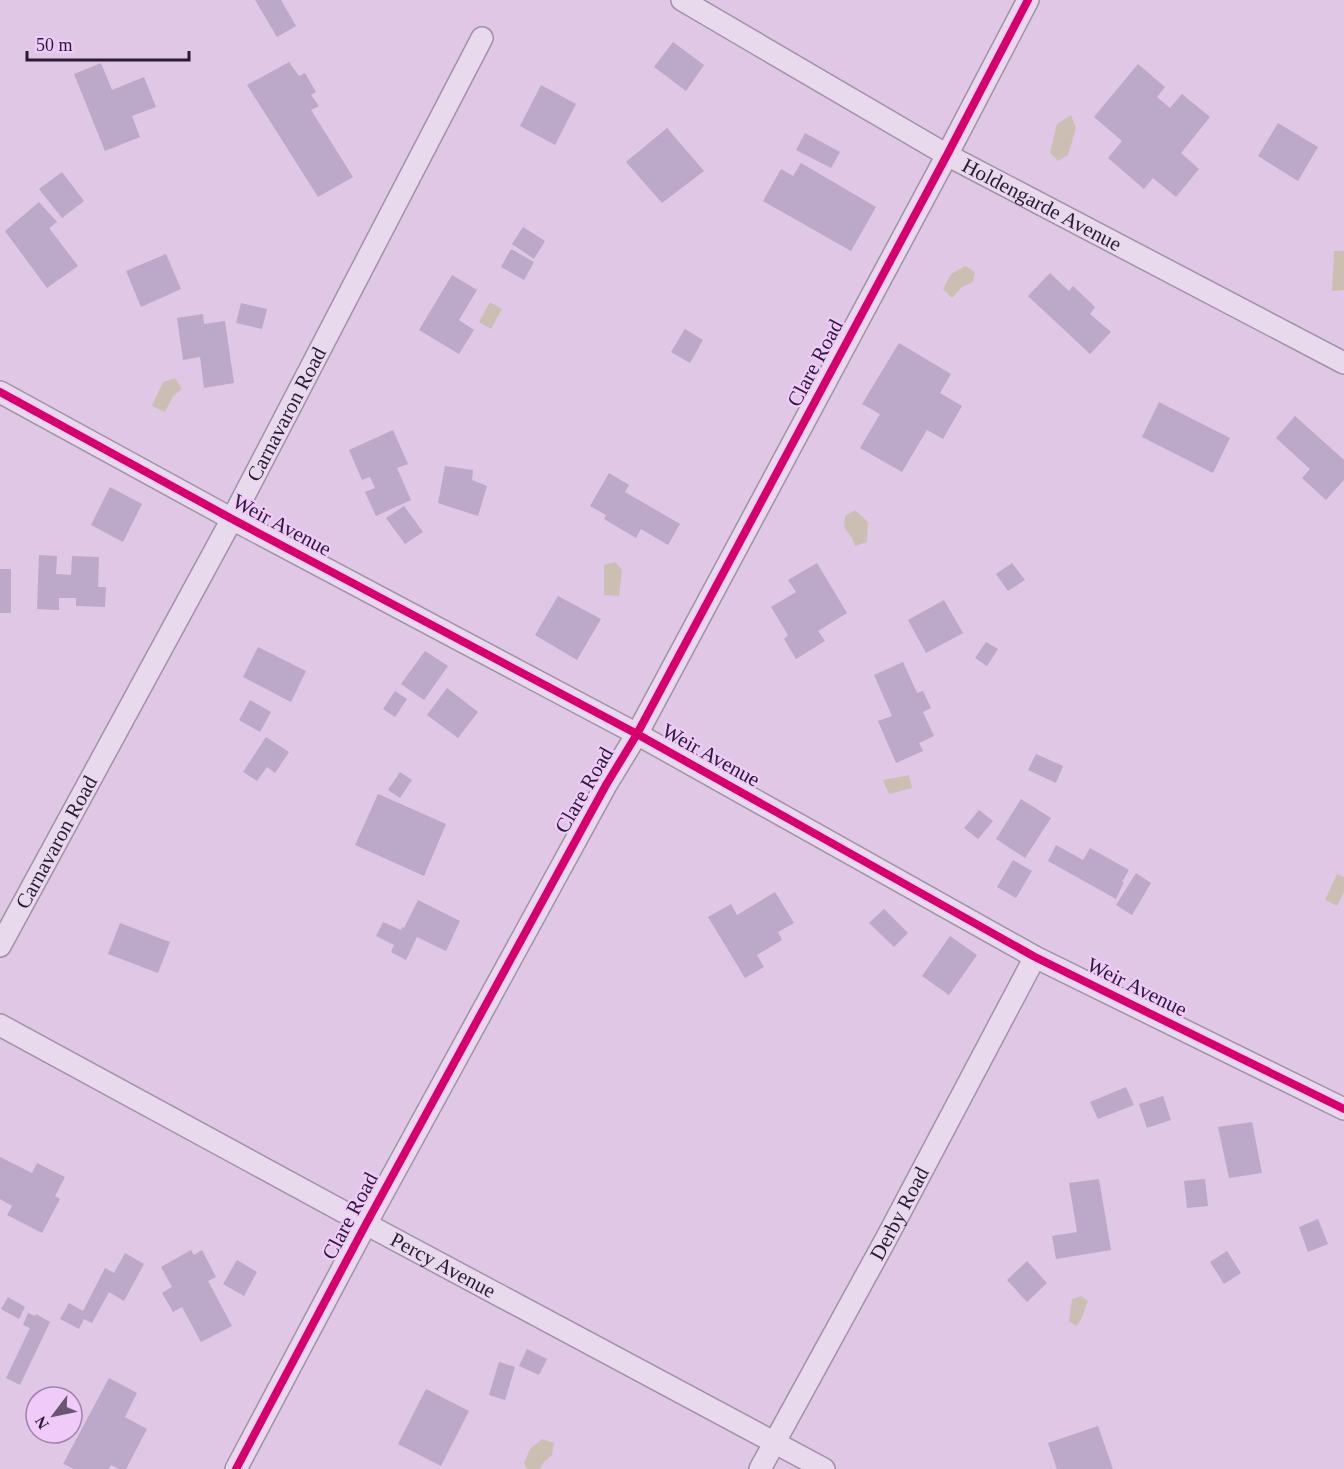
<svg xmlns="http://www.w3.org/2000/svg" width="1344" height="1469" viewBox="0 0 1344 1469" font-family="'Times New Roman',serif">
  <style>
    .water { fill: #cbbfb4 }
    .building { fill: #bca8c9 }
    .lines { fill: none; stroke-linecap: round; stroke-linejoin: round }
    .minor-casing { stroke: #a291a9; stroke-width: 24 }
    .minor { stroke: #e8daec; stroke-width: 21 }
    .cycleway-casing { stroke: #f0caf9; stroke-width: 11 }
    .cycleway { stroke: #d6006c; stroke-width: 8 }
    .labels { text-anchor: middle; stroke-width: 4.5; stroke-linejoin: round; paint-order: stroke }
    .street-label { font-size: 21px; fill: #2b1937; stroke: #f0caf9 }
  </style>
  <rect width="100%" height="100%" fill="#dfc7e5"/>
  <g class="water">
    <path d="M1071 115 1076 128 1068 155 1058 161 1050 153 1057 124Z"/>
    <path d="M1334 251H1344V290L1332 291Z"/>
    <path d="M965 266 975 272 973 282 962 287 952 298 943 289 951 274Z"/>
    <path d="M490 302 502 309 491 329 479 322Z"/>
    <path d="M175 378 182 389 173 396 165 412 152 406 163 382Z"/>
    <path d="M855 510 868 522 867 542 855 546 852 538 844 527 845 516Z"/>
    <path d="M615 562 622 570 619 596 604 595V565Z"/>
    <path d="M909 775 912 788 889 794 883 780Z"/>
    <path d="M1337 874 1344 877V892L1337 906 1325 900Z"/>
    <path d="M1081 1296 1088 1301C1084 1310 1083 1320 1076 1326L1069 1321 1072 1299Z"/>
    <path d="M542 1439 554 1443 552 1455 543 1463 540 1469H527L524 1463 530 1449Z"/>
  </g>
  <g class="building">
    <path d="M255 0H281L296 26 277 37Z"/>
    <path d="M673 42 704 65 686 91 654 67Z"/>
    <path d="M289 62 299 76 305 73 316 92 311 95 319 106 311 110 353 177 318 197 247 85Z"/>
    <path d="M101 63 112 90 144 77 156 107 132 116 140 137 105 151 74 74Z"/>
    <path d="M1138 64 1165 87 1157 97 1170 108 1182 94 1210 117 1181 153 1199 169 1176 197 1153 178 1144 189 1108 158 1122 141 1094 117Z"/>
    <path d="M541 85 576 104 555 145 520 126Z"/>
    <path d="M1278 123 1318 147 1298 181 1258 156Z"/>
    <path d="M667 128 704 171 662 203 626 162Z"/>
    <path d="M805 133 840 152 831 168 796 150Z"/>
    <path d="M801 163 876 207 851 251 763 201 781 169 793 176Z"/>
    <path d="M62 172 84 201 62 218 39 189Z"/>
    <path d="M39 202 57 222 49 228 78 266 47 288 5 231Z"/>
    <path d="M523 227 545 241 534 259 512 244Z"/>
    <path d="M511 249 534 262 524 280 501 267Z"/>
    <path d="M166 254 181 289 141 307 126 271Z"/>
    <path d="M1050 273 1069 291 1073 286 1095 307 1090 314 1111 332 1090 354 1028 296Z"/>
    <path d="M452 275 477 290 459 320 474 330 459 354 419 330Z"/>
    <path d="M241 303 267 309 262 329 236 323Z"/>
    <path d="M203 314 204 324 225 321 234 383 204 388 200 357 183 360 177 318Z"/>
    <path d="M685 329 703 340 690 363 671 352Z"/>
    <path d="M899 343 951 374 940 393 962 406 943 439 927 430 902 472 860 448 880 414 862 404Z"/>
    <path d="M1159 402 1230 438 1213 473 1142 437Z"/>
    <path d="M1295 416 1344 460V480L1326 500 1302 478 1310 469 1276 438Z"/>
    <path d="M393 430 408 464 397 468 411 500 376 516 365 492 375 488 370 477 362 480 349 450Z"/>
    <path d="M445 466 473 470 472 480 487 486 478 516 438 503Z"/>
    <path d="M609 473 629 485 625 492 680 524 668 545 641 529 636 538 604 519 606 515 590 506Z"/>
    <path d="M110 487 142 504 123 542 91 525Z"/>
    <path d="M404 506 423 532 405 544 386 518Z"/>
    <path d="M39 555 57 556 56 574 71 575 72 556 99 557 98 587H106L105 607 76 606V598H59V610L37 609Z"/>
    <path d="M817 563 847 613 818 631 825 641 796 659 784 639 788 635 771 607 796 592 788 580Z"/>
    <path d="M1012 563 1025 580 1008 591 996 574Z"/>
    <rect x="0" y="569" width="11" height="44"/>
    <path d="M558 596 601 619 577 660 535 635Z"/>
    <path d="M944 600 963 633 926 653 908 620Z"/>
    <path d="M986 642 998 649 987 666 975 658Z"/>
    <path d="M258 647 306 671 291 702 243 677Z"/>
    <path d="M425 651 448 666 424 700 401 684Z"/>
    <path d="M903 662 917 693 923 691 931 708 923 712 934 736 919 743 923 751 896 763 878 721 892 716 874 675Z"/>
    <path d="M447 688 478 712 458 738 427 715Z"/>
    <path d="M395 691 407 699 395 717 383 709Z"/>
    <path d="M250 700 271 712 260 732 239 720Z"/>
    <path d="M266 737 289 752 275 773 267 767 257 781 243 772Z"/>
    <path d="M1036 754 1063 766 1056 783 1028 770Z"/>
    <path d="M400 772 412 780 400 798 388 790Z"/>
    <path d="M378 794 446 824 424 876 355 845Z"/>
    <path d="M1021 799 1051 818 1025 858 996 839Z"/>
    <path d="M979 810 993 821 978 839 964 828Z"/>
    <path d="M1056 845 1083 860 1090 848 1129 870 1122 882H1124L1116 899 1048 861Z"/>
    <path d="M1013 860 1032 871 1016 898 997 887Z"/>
    <path d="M1136 873 1151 883 1132 915 1116 905Z"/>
    <path d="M775 892 794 923 778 932 782 940 757 955 764 967 745 978 708 917 731 904 737 915Z"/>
    <path d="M418 900 460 921 446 951 417 937 406 960 391 952 394 945 376 936 383 922 401 930 402 927 404 928Z"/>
    <path d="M884 909 908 933 894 947 869 923Z"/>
    <path d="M120 923 170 942 158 973 108 954Z"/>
    <path d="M950 936 977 955 949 995 922 976Z"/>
    <path d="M1126 1087 1134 1105 1098 1119 1090 1102Z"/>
    <path d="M1163 1096 1171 1120 1147 1128 1139 1104Z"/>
    <path d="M1252 1122 1262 1173 1229 1178 1218 1127Z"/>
    <path d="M0 1157 32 1173 37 1163 65 1177 55 1196 60 1199 42 1233 7 1215 12 1206 0 1199Z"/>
    <path d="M1099 1179 1111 1250 1056 1259 1052 1236 1077 1232 1069 1183Z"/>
    <path d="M1205 1179 1208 1206 1187 1208 1184 1181Z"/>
    <path d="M1318 1219 1328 1244 1308 1252 1299 1227Z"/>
    <path d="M191 1250 194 1255 202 1250 216 1277 208 1281 232 1326 201 1342 182 1307 173 1312 162 1293 172 1287 161 1267Z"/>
    <path d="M1227 1251 1241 1273 1224 1284 1210 1262Z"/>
    <path d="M125 1253 144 1264 124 1301 109 1292 92 1323 84 1319 79 1329 60 1319 69 1303 83 1311 105 1268 114 1273Z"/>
    <path d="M237 1260 257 1272 244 1296 223 1284Z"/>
    <path d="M1027 1261 1047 1283 1027 1302 1007 1280Z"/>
    <path d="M8 1297 25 1307 19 1319 1 1309Z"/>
    <path d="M28 1313 35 1316 36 1314 50 1322 20 1385 6 1378 30 1328 23 1325Z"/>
    <path d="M527 1349 547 1359 539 1375 519 1366Z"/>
    <path d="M499 1362 515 1367 505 1400 489 1395Z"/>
    <path d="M109 1378 137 1393 125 1417 147 1429 126 1469H119L111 1465 109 1469H74L63 1464Z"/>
    <path d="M426 1389 469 1411 441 1466 398 1444Z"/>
    <path d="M1098 1426 1113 1469H1057L1048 1443Z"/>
  </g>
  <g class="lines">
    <g class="minor-casing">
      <g id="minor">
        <path id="s1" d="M682 0 947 155 1344 363"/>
        <path d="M0 392 232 519 637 734 1035 957 1344 1109"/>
        <path id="s2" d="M0 946 232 519 482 38"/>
        <path id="s3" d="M0 1025 366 1224 824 1469"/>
        <path d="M236 1469 366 1224 606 785 637 734 947 155 1028 0"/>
        <path id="s4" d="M760 1469 886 1239 1035 957"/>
      </g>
    </g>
    <use href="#minor" class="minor"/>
    <g class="cycleway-casing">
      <g id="cycleway">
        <path d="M0 392 232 519 637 734 1035 957 1344 1109"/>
        <path d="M236 1469 366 1224 606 785 637 734 947 155 1028 0"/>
      </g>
    </g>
    <use href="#cycleway" class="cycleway"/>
  </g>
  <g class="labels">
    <g class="street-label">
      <text dy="7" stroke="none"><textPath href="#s1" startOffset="414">Holdengarde Avenue</textPath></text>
      <text transform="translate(815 363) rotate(-62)" y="7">Clare Road</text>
      <text dy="7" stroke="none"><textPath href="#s2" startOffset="604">Carnavaron Road</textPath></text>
      <text transform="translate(282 525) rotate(28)" y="7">Weir Avenue</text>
      <text transform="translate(711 755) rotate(29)" y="7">Weir Avenue</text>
      <text transform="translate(584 790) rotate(-60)" y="7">Clare Road</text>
      <text dy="7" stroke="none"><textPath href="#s2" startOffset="118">Carnavaron Road</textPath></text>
      <text transform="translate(1137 987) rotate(26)" y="7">Weir Avenue</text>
      <text dy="7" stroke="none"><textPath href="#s4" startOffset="291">Derby Road</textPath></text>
      <text transform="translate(350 1216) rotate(-62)" y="7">Clare Road</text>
      <text dy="7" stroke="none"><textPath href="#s3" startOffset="504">Percy Avenue</textPath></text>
    </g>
  </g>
  <g transform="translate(54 1415) rotate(238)"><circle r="28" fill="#f0caf9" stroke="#a183ab" stroke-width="1.5"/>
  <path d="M0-4.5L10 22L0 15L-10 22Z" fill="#6a5674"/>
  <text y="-9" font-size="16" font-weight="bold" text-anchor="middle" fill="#2b1937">N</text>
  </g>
  <path d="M27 51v9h162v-9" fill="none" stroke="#2b1937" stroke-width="3"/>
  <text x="36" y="51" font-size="18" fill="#2b1937" stroke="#f0caf9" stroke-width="4.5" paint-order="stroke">50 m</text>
</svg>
